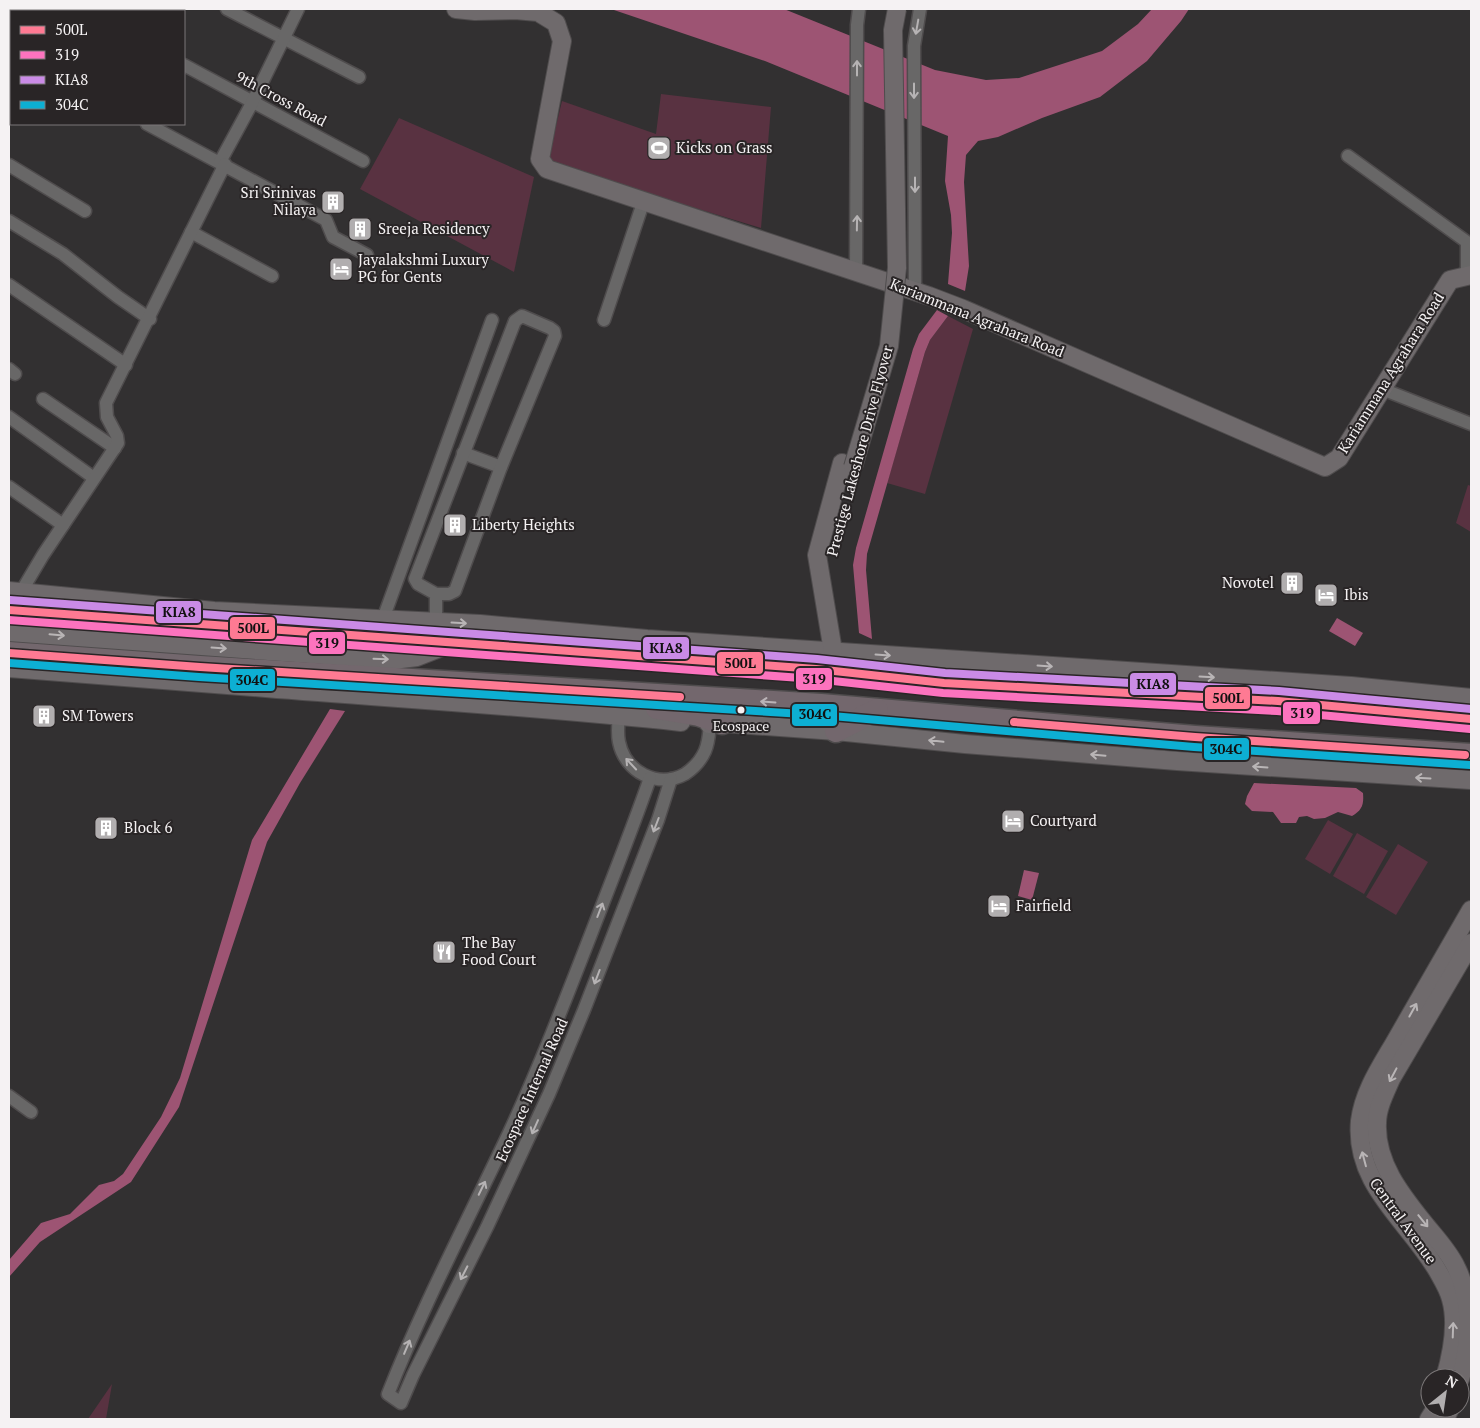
<svg xmlns="http://www.w3.org/2000/svg" width="1480" height="1428" viewBox="0 0 1480 1428" font-family="'PT Serif',serif">
  <style>
    .green { fill: #593241 }
    .water { fill: #9d5473 }
    .lines { fill: none; stroke-linecap: round; stroke-linejoin: round }
    .street-casing { stroke: #4f4c4d; stroke-width: 15 }
    .secondary-casing { stroke: #4f4c4d; stroke-width: 20 }
    .highway-casing { stroke: #4f4c4d; stroke-width: 25 }
    .street { stroke: #686767; stroke-width: 12 }
    .secondary { stroke: #6f6a6c; stroke-width: 18 }
    .highway { stroke: #73676d; stroke-width: 22 }
    .secondary-bridge-casing { stroke: #4f4c4d; stroke-width: 20; stroke-linecap: butt }
    .secondary-bridge { stroke: #6f6a6c; stroke-width: 18 }
    .bus-1-casing { stroke: #292526; stroke-width: 11 }
    .bus-2-casing { stroke: #292526; stroke-width: 11 }
    .bus-3-casing { stroke: #292526; stroke-width: 11 }
    .bus-4-casing { stroke: #292526; stroke-width: 11 }
    .bus-1 { stroke: #fe7a93; stroke-width: 8 }
    .bus-2 { stroke: #fc73be; stroke-width: 8 }
    .bus-3 { stroke: #ca8be6; stroke-width: 8 }
    .bus-4 { stroke: #0dafd3; stroke-width: 8 }
    .oneway { stroke: #b6b3b4 }
    .oneway2 { stroke: #b9b5b6 }
    .oneway3 { stroke: #bab3b7 }
    .bus-dot { fill: #f5f2f3; stroke: #292526; stroke-width: 2 }
    .labels { text-anchor: middle; stroke-width: 4; stroke-linejoin: round; paint-order: stroke }
    .bus-label { font-size: 14px; fill: #f5f2f3; stroke: #292526 }
    .street-label { font-size: 15px; fill: #f5f2f3; stroke: #292526 }
    .poi-label { font-size: 15px; fill: #f5f2f3; stroke: #292526; text-anchor: start }
    .line-badge { stroke: #292526; stroke-width: 2 }
    .pale-badge-label { font-size: 14px; text-anchor: middle; font-weight: bold; fill: #111 }
  </style>
  <rect width="100%" height="100%" fill="#323031"/>
  <g class="green">
    <path d="M661 94 771 107 761 228 547 163 562 101 656 134Z"/>
    <path d="M399 118 534 177 514 272 360 189Z"/>
    <path d="M948 316 973 329 925 494 887 483 925 352 930 340Z"/>
    <path d="M1468 485 1471 486V532L1456 523Z"/>
    <path d="M1328 820 1353 834 1330 874 1305 859Z"/>
    <path d="M1357 833 1388 851 1364 894 1333 876Z"/>
    <path d="M1398 844 1428 862 1396 915 1366 897Z"/>
    <path d="M112 1384 106 1419H88Z"/>
  </g>
  <g class="water">
    <path d="M611 9H784L935 70 986 80 1019 78 1102 51 1138 24 1152 9H1189L1181 21 1147 61 1100 97 1042 118 998 137 978 141 966 155 964 182 969 266 965 291 948 284 952 233 951 215 945 181 948 136 765 61Z"/>
    <path d="M937 310 948 316 930 340 925 352 867 554 866 570 872 639 859 633 853 565 856 548 913 349 919 334Z"/>
    <path d="M1337 618 1363 633 1355 646 1329 631Z"/>
    <path d="M330 709 345 711 300 783 267 842 179 1107 131 1182 40 1242 9 1277V1260L41 1223 70 1214 99 1185 114 1181 123 1174 161 1117 180 1078 252 840Z"/>
    <path d="M1254 783 1356 788 1363 793C1364 805 1362 810 1352 816L1338 812 1325 818 1314 819 1307 816 1299 817 1296 823H1281L1273 812 1252 811 1245 804 1247 796Z"/>
    <path d="M1024 870 1039 873 1032 900 1018 896Z"/>
  </g>
  <g class="lines">
    <g class="street-casing">
      <g id="street">
        <path d="M76 9 81 11"/>
        <path d="M227 9 359 77"/>
        <path d="M167 11 169 9"/>
        <path d="M184 65 363 161"/>
        <path d="M147 124 326 220 333 237 367 255"/>
        <path d="M1348 156 1467 242V275"/>
        <path d="M220 162 252 103 298 9"/>
        <path d="M9 165 85 211"/>
        <path d="M9 221 63 254 118 297 150 319"/>
        <path d="M191 232 272 276"/>
        <path d="M856 272 857 25 859 9"/>
        <path d="M9 285 126 365"/>
        <path d="M915 291 914 46 920 9"/>
        <path d="M604 320 644 200"/>
        <path d="M9 369 15 374"/>
        <path d="M1382 389 1471 424"/>
        <path d="M43 399 115 448"/>
        <path d="M9 417 94 478"/>
        <path d="M463 453 501 467"/>
        <path d="M9 487 63 525"/>
        <path d="M21 592 43 555 118 443 117 436 107 417 106 403 225 164"/>
        <path d="M436 594 418 584 415 579 515 321 522 316 550 328 554 331 555 336 501 467 455 591 449 594H436V622"/>
        <path d="M383 619 492 320"/>
        <path d="M619 715C618 725 617 733 619 742 625 772 658 789 685 774 694 768 701 760 705 751 709 742 709 733 710 724"/>
        <path d="M650 778C632 830 611 882 591 934 565 1001 539 1068 509 1133 468 1220 423 1305 388 1394L401 1403 413 1375 487 1227 549 1094 584 1010 658 820 671 779"/>
        <path d="M9 1096 31 1112"/>
      </g>
    </g>
    <g class="secondary-casing">
      <g id="secondary">
        <path d="M456 9 475 11 515 10 538 12 556 23 562 41 540 159 547 169 929 296 963 309 1325 467 1339 458 1450 280 1471 275"/>
        <path d="M28 11 29 9"/>
        <path d="M9 57 11 51"/>
        <path d="M9 591 214 611 480 624 647 639 1351 686 1471 698"/>
        <path d="M9 632 393 660 417 657 450 644"/>
        <path d="M833 651 817 555 842 463"/>
        <path d="M9 668C95 674 180 682 266 688 404 699 543 707 681 722"/>
        <path d="M709 724 722 723 836 731 965 744 1177 761 1471 780"/>
        <path d="M1445 1378C1452 1354 1458 1324 1451 1299 1449 1291 1444 1282 1440 1275 1412 1223 1354 1187 1360 1121 1364 1089 1384 1062 1399 1035 1423 993 1447 951 1471 910"/>
        <path d="M1460 1379C1471 1345 1473 1300 1456 1267 1449 1252 1437 1239 1427 1227 1403 1197 1375 1164 1377 1123 1377 1108 1385 1093 1391 1079L1471 943"/>
        <path d="M1429 1419 1436 1408"/>
        <path d="M1445 1419 1450 1408"/>
      </g>
    </g>
    <g class="highway-casing">
      <g id="highway">
        <path d="M9 610 816 669 944 683 1278 701 1471 719"/>
        <path d="M9 653 200 667 821 705 1195 737 1471 755"/>
        <path d="M657 708 699 715 722 723"/>
        <path d="M836 731 877 710"/>
      </g>
    </g>
    <use href="#street" class="street"/>
    <use href="#secondary" class="secondary"/>
    <use href="#highway" class="highway"/>
    <g class="secondary-bridge-casing">
      <path id="secondary-bridge" d="M853 467 889 346 897 268 893 30 897 9"/>
    </g>
    <use href="#secondary-bridge" class="secondary-bridge"/>
    <g class="bus-1-casing">
      <g id="bus-1">
        <path d="M9 610 816 669 944 683 1278 701 1471 719"/>
        <path d="M9 653 200 667 680 697"/>
        <path d="M1014 722 1195 737 1465 755"/>
      </g>
    </g>
    <g class="bus-2-casing">
      <path id="bus-2" d="M9 620 815 679 943 693 1277 711 1470 729"/>
    </g>
    <g class="bus-3-casing">
      <path id="bus-3" d="M10 600 817 659 945 673 1279 691 1471 709"/>
    </g>
    <g class="bus-4-casing">
      <path id="bus-4" d="M9 663 199 677 820 715 1194 747 1470 765"/>
    </g>
    <use href="#bus-1" class="bus-1"/>
    <use href="#bus-2" class="bus-2"/>
    <use href="#bus-3" class="bus-3"/>
    <use href="#bus-4" class="bus-4"/>
  </g>
  <defs><path id="oneway-shaft" d="M-6 0H5M1.5-3L5.5 0L1.5 3" fill="none" stroke-width="1.6" stroke-linecap="round" stroke-linejoin="round" transform="scale(1.25)"/></defs>
  <g class="oneway">
    <use href="#oneway-shaft" transform="translate(917 27) rotate(100)"/>
    <use href="#oneway-shaft" transform="translate(857 68) rotate(-90)"/>
    <use href="#oneway-shaft" transform="translate(914 91) rotate(90)"/>
    <use href="#oneway-shaft" transform="translate(915 185) rotate(90)"/>
    <use href="#oneway-shaft" transform="translate(857 223) rotate(-89)"/>
    <use href="#oneway-shaft" transform="translate(631 764) rotate(-133)"/>
    <use href="#oneway-shaft" transform="translate(656 825) rotate(111)"/>
    <use href="#oneway-shaft" transform="translate(600 910) rotate(-69)"/>
    <use href="#oneway-shaft" transform="translate(597 977) rotate(111)"/>
    <use href="#oneway-shaft" transform="translate(535 1127) rotate(114)"/>
    <use href="#oneway-shaft" transform="translate(482 1188) rotate(-64)"/>
    <use href="#oneway-shaft" transform="translate(464 1273) rotate(117)"/>
    <use href="#oneway-shaft" transform="translate(407 1347) rotate(-67)"/>
  </g>
  <g class="oneway2">
    <use href="#oneway-shaft" transform="translate(459 623) rotate(3)"/>
    <use href="#oneway-shaft" transform="translate(57 635) rotate(5)"/>
    <use href="#oneway-shaft" transform="translate(219 648) rotate(4)"/>
    <use href="#oneway-shaft" transform="translate(883 655) rotate(4)"/>
    <use href="#oneway-shaft" transform="translate(381 659) rotate(2)"/>
    <use href="#oneway-shaft" transform="translate(1045 666) rotate(4)"/>
    <use href="#oneway-shaft" transform="translate(1207 677) rotate(3)"/>
    <use href="#oneway-shaft" transform="translate(936 741) rotate(-174)"/>
    <use href="#oneway-shaft" transform="translate(1098 755) rotate(-175)"/>
    <use href="#oneway-shaft" transform="translate(1260 767) rotate(-176)"/>
    <use href="#oneway-shaft" transform="translate(1423 778) rotate(-177)"/>
    <use href="#oneway-shaft" transform="translate(1413 1010) rotate(-61)"/>
    <use href="#oneway-shaft" transform="translate(1393 1075) rotate(118)"/>
    <use href="#oneway-shaft" transform="translate(1364 1159) rotate(-105)"/>
    <use href="#oneway-shaft" transform="translate(1423 1221) rotate(51)"/>
    <use href="#oneway-shaft" transform="translate(1453 1330) rotate(-88)"/>
  </g>
  <use class="oneway3" href="#oneway-shaft" transform="translate(768 702) rotate(-176)"/>
  <defs>
    <g id="stadium-square" transform="scale(1.25)"><rect x="-9" y="-9" width="18" height="18" rx="4" fill="#b1aeaf" stroke="#292526"/><path d="M0-5a6.5 5 0 1 0 0 10a6.5 5 0 1 0 0-10ZM-3.5-1.8h7v3.6h-7Z" fill="#fff"/></g>
    <g id="building-square" transform="scale(1.25)"><rect x="-9" y="-9" width="18" height="18" rx="4" fill="#b1aeaf" stroke="#292526"/><path d="M-4-6H4V6H1V3H-1V6H-4ZM-2.5-4.3h1.7v1.8h-1.7ZM.8-4.3h1.7v1.8H.8ZM-2.5-1h1.7V.8h-1.7ZM.8-1h1.7V.8H.8Z" fill="#fff"/></g>
    <g id="hotel-square" transform="scale(1.25)"><rect x="-9" y="-9" width="18" height="18" rx="4" fill="#b1aeaf" stroke="#292526"/><path d="M-6-4.5h1.5V1H6V5H4.5V3h-9V5H-6ZM-4 0a1.8 1.8 0 1 1 3.6 0ZM.5 0V-2.5h3Q6-2.5 6 0Z" fill="#fff"/></g>
    <g id="restaurant-square" transform="scale(1.25)"><rect x="-9" y="-9" width="18" height="18" rx="4" fill="#b1aeaf" stroke="#292526"/><path d="M-5-6h1v4h1v-4h1v4h1v-4h1v5L-1.5 .5V6h-2V.5L-5-1ZM5-6V6H3V1.5H1.5Q1.5-4 5-6Z" fill="#fff"/></g>
  </defs>
  <g fill-rule="evenodd">
    <use href="#stadium-square" x="659" y="148"/>
    <use href="#building-square" x="333" y="202"/>
    <use href="#building-square" x="360" y="229"/>
    <use href="#hotel-square" x="341" y="269"/>
    <use href="#building-square" x="455" y="525"/>
    <use href="#building-square" x="1292" y="583"/>
    <use href="#hotel-square" x="1326" y="595"/>
    <use href="#building-square" x="44" y="716"/>
    <use href="#hotel-square" x="1013" y="821"/>
    <use href="#building-square" x="106" y="828"/>
    <use href="#hotel-square" x="999" y="906"/>
    <use href="#restaurant-square" x="444" y="952"/>
  </g>
  <circle class="bus-dot" cx="741" cy="710" r="4.5"/>
  <g class="labels">
    <g class="bus-label">
      <text x="741" y="731">Ecospace</text>
    </g>
    <g class="street-label">
      <text transform="translate(281 99) rotate(28)" y="5">9th Cross Road</text>
      <text transform="translate(977 318) rotate(22)" y="5">Kariammana Agrahara Road</text>
      <text transform="translate(1391 373) rotate(-58)" y="5">Kariammana Agrahara Road</text>
      <text transform="translate(860 451) rotate(-75)" y="5">Prestige Lakeshore Drive Flyover</text>
      <text transform="translate(532 1090) rotate(-66)" y="5">Ecospace Internal Road</text>
      <text transform="translate(1403 1221) rotate(54)" y="5">Central Avenue</text>
    </g>
    <g class="poi-label">
      <text x="676" y="153">Kicks on Grass</text>
      <text x="316" y="198" text-anchor="end">Sri Srinivas<tspan x="316" dy="17">Nilaya</tspan></text>
      <text x="378" y="234">Sreeja Residency</text>
      <text x="358" y="265">Jayalakshmi Luxury<tspan x="358" dy="17">PG for Gents</tspan></text>
      <text x="472" y="530">Liberty Heights</text>
      <text x="1274" y="588" text-anchor="end">Novotel</text>
      <text x="1344" y="600">Ibis</text>
      <text x="62" y="721">SM Towers</text>
      <text x="1030" y="826">Courtyard</text>
      <text x="124" y="833">Block 6</text>
      <text x="1016" y="911">Fairfield</text>
      <text x="462" y="948">The Bay<tspan x="462" dy="17">Food Court</tspan></text>
    </g>
  </g>
  <g class="line-badge">
    <rect x="155" y="600" width="47" height="24" rx="5" fill="#ca8be6"/>
    <rect x="229" y="616" width="47" height="24" rx="5" fill="#fe7a93"/>
    <rect x="308" y="631" width="38" height="24" rx="5" fill="#fc73be"/>
    <rect x="642" y="636" width="48" height="24" rx="5" fill="#ca8be6"/>
    <rect x="716" y="651" width="48" height="24" rx="5" fill="#fe7a93"/>
    <rect x="795" y="667" width="38" height="24" rx="5" fill="#fc73be"/>
    <rect x="229" y="668" width="47" height="24" rx="5" fill="#0dafd3"/>
    <rect x="1129" y="672" width="48" height="24" rx="5" fill="#ca8be6"/>
    <rect x="1204" y="686" width="47" height="24" rx="5" fill="#fe7a93"/>
    <rect x="1282" y="701" width="39" height="24" rx="5" fill="#fc73be"/>
    <rect x="791" y="703" width="47" height="24" rx="5" fill="#0dafd3"/>
    <rect x="1203" y="737" width="47" height="24" rx="5" fill="#0dafd3"/>
  </g>
  <g class="pale-badge-label">
    <text x="179" y="617">KIA8</text>
    <text x="253" y="633">500L</text>
    <text x="327" y="648">319</text>
    <text x="666" y="653">KIA8</text>
    <text x="740" y="668">500L</text>
    <text x="814" y="684">319</text>
    <text x="252" y="685">304C</text>
    <text x="1153" y="689">KIA8</text>
    <text x="1228" y="703">500L</text>
    <text x="1302" y="718">319</text>
    <text x="815" y="719">304C</text>
    <text x="1226" y="754">304C</text>
  </g>
  <rect width="1480" height="1428" fill="none" stroke="#f5f2f3" stroke-width="20"/>
  <rect x="10" y="10" width="175" height="115" fill="#292526" stroke="#7b7778"/>
  <rect x="20" y="26" width="25" height="8" fill="#fe7a93" stroke="#7b7778"/>
  <text x="55" y="35" font-size="15" fill="#f5f2f3">500L</text>
  <rect x="20" y="51" width="25" height="8" fill="#fc73be" stroke="#7b7778"/>
  <text x="55" y="60" font-size="15" fill="#f5f2f3">319</text>
  <rect x="20" y="76" width="25" height="8" fill="#ca8be6" stroke="#7b7778"/>
  <text x="55" y="85" font-size="15" fill="#f5f2f3">KIA8</text>
  <rect x="20" y="101" width="25" height="8" fill="#0dafd3" stroke="#7b7778"/>
  <text x="55" y="110" font-size="15" fill="#f5f2f3">304C</text>
  <g transform="translate(1445 1393) rotate(30)"><circle r="24" fill="#292526" stroke="#7b7778"/>
  <path d="M0-4L9 19L0 12L-9 19Z" fill="#b1aeaf"/>
  <text y="-8" font-size="14" font-weight="bold" text-anchor="middle" fill="#f5f2f3">N</text>
  </g>
</svg>
